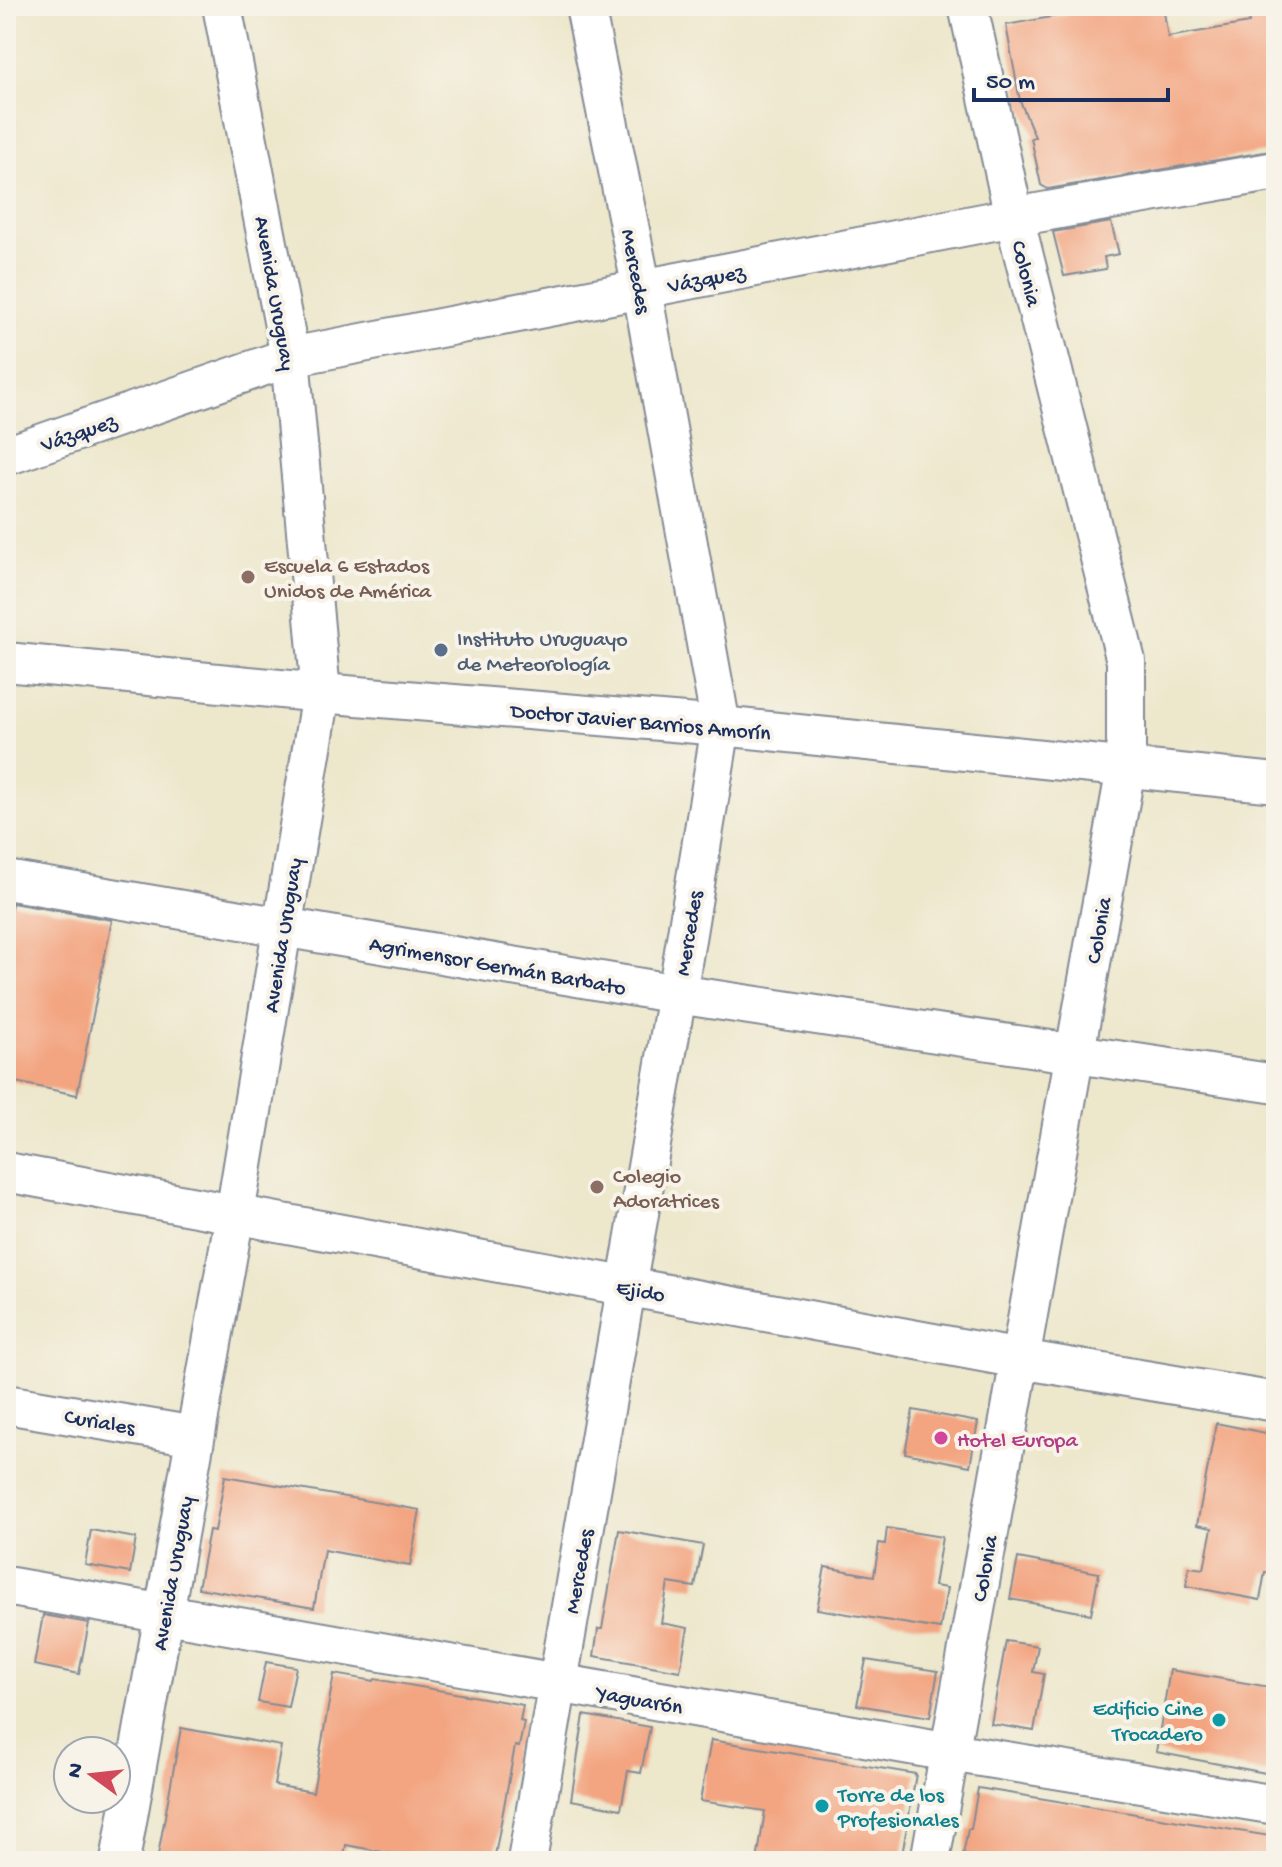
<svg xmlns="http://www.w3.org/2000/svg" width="1282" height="1867" viewBox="0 0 1282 1867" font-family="'Gochi Hand',sans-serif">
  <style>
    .building { fill: #f3a581 }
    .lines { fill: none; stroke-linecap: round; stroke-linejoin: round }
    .minor-casing { stroke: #848b95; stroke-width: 42 }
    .minor { stroke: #fff; stroke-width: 38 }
    .education-dot { fill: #8d6e63; stroke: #f7f3e8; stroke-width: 3 }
    .service-dot { fill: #5c6f8a; stroke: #f7f3e8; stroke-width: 3 }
    .hotel-dot { fill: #d1479c; stroke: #f7f3e8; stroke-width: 3 }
    .culture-dot { fill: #0f9aa8; stroke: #f7f3e8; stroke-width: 3 }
    .labels { text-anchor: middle; stroke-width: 8; stroke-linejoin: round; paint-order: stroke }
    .street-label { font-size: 22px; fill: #1b2f5e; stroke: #f7f3e8 }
    .education-label { font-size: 22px; fill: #785e54; stroke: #f7f3e8; text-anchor: start }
    .service-label { font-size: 22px; fill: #4e5e75; stroke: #f7f3e8; text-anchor: start }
    .hotel-label { font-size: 22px; fill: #b23c85; stroke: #f7f3e8; text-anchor: start }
    .culture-label { font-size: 22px; fill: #0d838f; stroke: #f7f3e8; text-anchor: end }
  </style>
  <rect width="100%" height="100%" fill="#f7f3e8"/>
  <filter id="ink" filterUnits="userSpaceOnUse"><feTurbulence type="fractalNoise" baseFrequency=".0125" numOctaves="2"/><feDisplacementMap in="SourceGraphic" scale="16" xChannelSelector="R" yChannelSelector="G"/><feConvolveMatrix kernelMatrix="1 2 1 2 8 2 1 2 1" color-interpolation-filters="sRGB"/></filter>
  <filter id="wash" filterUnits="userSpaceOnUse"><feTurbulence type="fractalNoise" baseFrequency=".006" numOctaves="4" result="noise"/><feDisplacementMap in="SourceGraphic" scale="32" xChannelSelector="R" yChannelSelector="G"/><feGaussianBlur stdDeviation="1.8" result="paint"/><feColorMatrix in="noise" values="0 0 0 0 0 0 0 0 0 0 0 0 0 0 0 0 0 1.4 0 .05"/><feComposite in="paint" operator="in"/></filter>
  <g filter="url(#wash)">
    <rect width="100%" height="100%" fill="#ede7cc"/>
    <g id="blocks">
      <g class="building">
        <path d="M1115 6H1163L1168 37 1249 23 1247 6H1276V150L1048 189 1041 185 1031 138 1035 137 1020 101 1006 25Z"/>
        <path d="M1111 222 1119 254 1104 257 1106 269 1064 276 1053 232Z"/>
        <path d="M12 903 112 920 77 1095 6 1080V933Z"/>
        <path d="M913 1410 978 1422 970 1466 905 1453Z"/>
        <path d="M1216 1423 1276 1435V1574L1265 1572 1260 1600 1186 1586 1189 1567 1204 1569 1212 1528 1197 1525Z"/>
        <path d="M225 1476 420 1510 410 1566 324 1550 314 1608 198 1588 209 1530 215 1531Z"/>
        <path d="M887 1528 942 1537 934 1586 947 1588 940 1629 817 1609 825 1567 874 1576 879 1543 885 1544Z"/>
        <path d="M91 1530 136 1538 130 1573 85 1565Z"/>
        <path d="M619 1530 703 1545 695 1587 668 1583 661 1623 688 1628 680 1671 594 1656 598 1629H602Z"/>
        <path d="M1018 1558 1099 1573 1091 1614 1010 1599Z"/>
        <path d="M43 1615 89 1623 79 1674 34 1665Z"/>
        <path d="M1006 1641 1038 1646 1033 1672 1044 1674 1034 1731 991 1724Z"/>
        <path d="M866 1660 938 1671 930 1717 857 1705Z"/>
        <path d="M266 1662 296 1667 288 1707 258 1702Z"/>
        <path d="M1170 1670 1276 1688V1775L1156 1752Z"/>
        <path d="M334 1674 374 1681 375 1679 523 1705 520 1721 524 1722 519 1747 515 1746 494 1861H408L409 1857 346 1845 343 1861H157L181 1728 281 1746 274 1785 313 1792Z"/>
        <path d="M584 1715 650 1727 641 1773 628 1771 621 1809 571 1800Z"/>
        <path d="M711 1740 916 1774 901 1861H757L765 1811 700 1801Z"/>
        <path d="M978 1788 1276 1837V1861H1043L1016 1856 1015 1861H966L967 1855H963L968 1829H971Z"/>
      </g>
    </g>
  </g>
  <g filter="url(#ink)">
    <use href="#blocks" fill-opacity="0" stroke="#848b95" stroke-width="2"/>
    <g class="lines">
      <g class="minor-casing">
        <g id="minor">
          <path d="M6 456 290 357 1014 217 1276 171"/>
          <path d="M6 662 321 693 721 726 1276 783"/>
          <path d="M6 880 677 994 1276 1084"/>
          <path d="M6 1172 1020 1359 1276 1402"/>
          <path d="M6 1404 195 1436"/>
          <path d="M6 1586 950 1752 1276 1805"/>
          <path d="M120 1861 235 1214 321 693 290 357 222 6"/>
          <path d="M527 1861 677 994 721 726 642 290 585 6"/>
          <path d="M930 1861 1126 768V661L1014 217 968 6"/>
        </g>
      </g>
      <use href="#minor" class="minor"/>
    </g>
  </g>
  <g class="education-dot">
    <circle cx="248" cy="577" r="8"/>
    <circle cx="597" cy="1187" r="8"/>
  </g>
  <circle class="service-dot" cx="441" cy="650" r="8"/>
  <circle class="hotel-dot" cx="941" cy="1438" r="8"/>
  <g class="culture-dot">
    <circle cx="1219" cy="1720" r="8"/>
    <circle cx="822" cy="1806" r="8"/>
  </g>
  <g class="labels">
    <g class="street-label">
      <text transform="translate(638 271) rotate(79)" y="8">Mercedes</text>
      <text transform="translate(1028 273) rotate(76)" y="8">Colonia</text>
      <text transform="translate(706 277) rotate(-11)" y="8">Vázquez</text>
      <text transform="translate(277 293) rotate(80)" y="8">Avenida Uruguay</text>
      <text transform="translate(78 431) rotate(-19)" y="8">Vázquez</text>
      <text transform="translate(641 720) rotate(5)" y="8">Doctor Javier Barrios Amorín</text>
      <text transform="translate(1097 930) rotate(-80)" y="8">Colonia</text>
      <text transform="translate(687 933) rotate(-81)" y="8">Mercedes</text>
      <text transform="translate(281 935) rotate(-81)" y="8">Avenida Uruguay</text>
      <text transform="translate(498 964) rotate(10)" y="8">Agrimensor Germán Barbato</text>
      <text transform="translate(641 1289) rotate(10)" y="8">Ejido</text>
      <text transform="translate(100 1420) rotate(10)" y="8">Curiales</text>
      <text transform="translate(983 1568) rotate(-80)" y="8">Colonia</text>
      <text transform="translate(577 1571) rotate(-80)" y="8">Mercedes</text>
      <text transform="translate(171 1573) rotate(-80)" y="8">Avenida Uruguay</text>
      <text transform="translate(640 1698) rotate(10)" y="8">Yaguarón</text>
    </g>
    <g class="education-label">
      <text x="264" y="572">Escuela 6 Estados<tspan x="264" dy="25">Unidos de América</tspan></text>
      <text x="613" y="1182">Colegio<tspan x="613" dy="25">Adoratrices</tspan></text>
    </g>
    <g class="service-label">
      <text x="457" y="645">Instituto Uruguayo<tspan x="457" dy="25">de Meteorología</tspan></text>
    </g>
    <g class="hotel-label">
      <text x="957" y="1446">Hotel Europa</text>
    </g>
    <g class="culture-label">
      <text x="1203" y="1715">Edificio Cine<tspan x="1203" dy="25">Trocadero</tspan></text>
      <text x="838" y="1801" text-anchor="start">Torre de los<tspan x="838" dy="25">Profesionales</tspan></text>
    </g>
  </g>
  <rect width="1282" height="1867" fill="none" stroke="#f7f3e8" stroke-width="32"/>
  <g transform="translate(92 1775) rotate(285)"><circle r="38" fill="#f7f3e8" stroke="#9fa5b1" stroke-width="2"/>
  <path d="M0-6L14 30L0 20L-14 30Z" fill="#d1495b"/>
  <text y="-12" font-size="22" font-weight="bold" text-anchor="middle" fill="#1b2f5e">N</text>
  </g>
  <path d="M974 88v12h194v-12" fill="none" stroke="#1b2f5e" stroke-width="4"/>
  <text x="986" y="88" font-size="24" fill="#1b2f5e" stroke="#f7f3e8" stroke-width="6" paint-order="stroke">50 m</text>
</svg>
